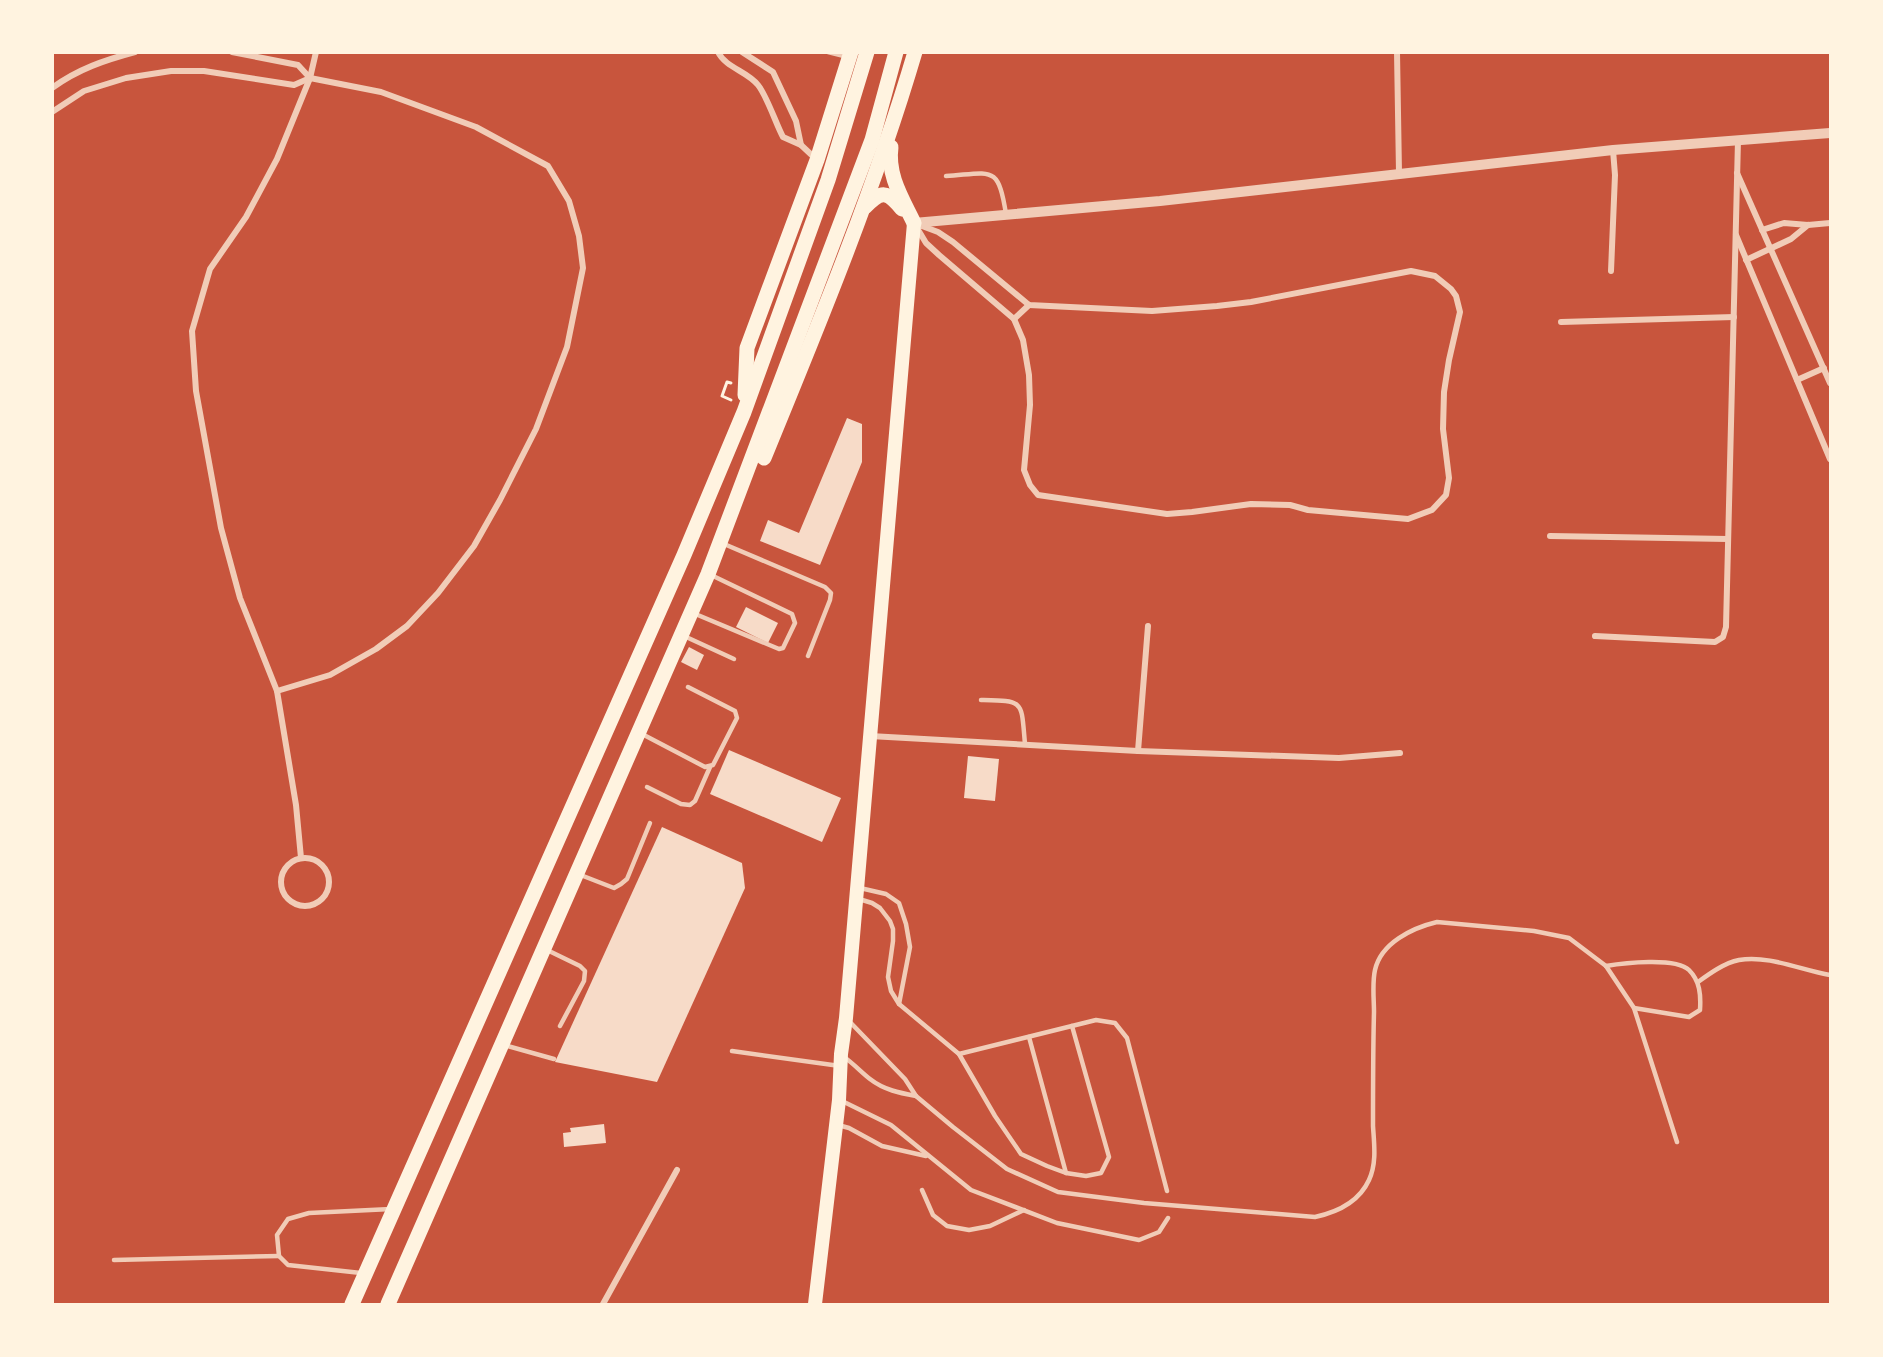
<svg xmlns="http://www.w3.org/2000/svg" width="1883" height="1357" viewBox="0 0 1883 1357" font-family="'Crimson Pro',serif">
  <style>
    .building { fill: #f7dbc8 }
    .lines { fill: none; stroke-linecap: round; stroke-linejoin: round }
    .path { stroke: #fff3e0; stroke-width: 3 }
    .service { stroke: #f1ccb7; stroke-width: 4.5 }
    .minor { stroke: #f1ccb7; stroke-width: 6 }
    .tertiary { stroke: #f1ccb7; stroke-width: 10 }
    .primary { stroke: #fff3e0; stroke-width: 14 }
    .trunk { stroke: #fff3e0; stroke-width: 15 }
  </style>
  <rect width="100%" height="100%" fill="#c8553d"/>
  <g class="building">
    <path d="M847 418 862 424V462L820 565 760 541 768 520 799 533Z"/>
    <path d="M746 607 778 623 768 643 736 627Z"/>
    <path d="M689 647 704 655 697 670 681 662Z"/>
    <path d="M729 750 841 798 822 842 710 794Z"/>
    <path d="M968 756 999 759 995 801 964 798Z"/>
    <path d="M662 827 742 863 745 888 657 1082 555 1062Z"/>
    <path d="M604 1124 606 1143 564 1147 563 1133 571 1132 570 1128Z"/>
  </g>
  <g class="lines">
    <path class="path" d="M731 383 727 382 722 396 731 400"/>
    <g class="service">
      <path d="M828 52 848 57"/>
      <path d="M946 176C992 173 998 164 1006 214"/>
      <path d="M724 544 825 587 831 593 830 600 808 656"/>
      <path d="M693 613 779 649 783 648 795 623 792 614 711 575"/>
      <path d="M684 636 734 659"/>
      <path d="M981 700C1025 701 1021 700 1025 744"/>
      <path d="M642 734 705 767 713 765 737 718 735 711 688 687"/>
      <path d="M647 787 681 804 690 805 695 801 710 767"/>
      <path d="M578 874 614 888 621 884 627 879 650 823"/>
      <path d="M860 888 886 894 899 903 906 924 910 947 899 1004"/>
      <path d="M859 899 872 903 880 908 890 921 893 929V941L888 977 891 991 899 1004 959 1054 995 1116 1021 1154 1047 1166 1066 1173 1086 1176 1101 1173 1109 1157 1072 1026"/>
      <path d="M547 950 580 966 585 971 584 981 560 1026"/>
      <path d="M1606 966C1623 963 1676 957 1689 970 1700 981 1701 995 1700 1010L1689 1017 1634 1008"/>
      <path d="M1698 982C1709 974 1724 963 1739 960 1769 955 1801 970 1830 975"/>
      <path d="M849 1021 905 1079 916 1096 953 1127 1007 1169 1058 1192 1144 1203 1315 1217C1338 1212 1359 1202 1369 1180 1377 1163 1374 1143 1373 1126 1373 1088 1373 1050 1374 1012 1374 999 1372 983 1375 970 1381 943 1412 928 1437 922L1534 931 1569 938 1606 966 1634 1008 1677 1142"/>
      <path d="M1029 1037 1066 1173"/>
      <path d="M504 1045 554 1059"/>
      <path d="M732 1051 840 1066"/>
      <path d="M959 1054 1096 1020 1115 1023 1127 1038 1167 1191"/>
      <path d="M844 1057C854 1064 861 1072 870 1079 884 1090 900 1093 916 1096"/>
      <path d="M842 1101 891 1125 971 1190 1057 1223 1139 1240 1159 1232 1168 1218"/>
      <path d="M838 1125 849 1128 882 1146 926 1156"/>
      <path d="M922 1190 933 1215 947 1226 969 1230 990 1226 1024 1210"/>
      <path d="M114 1260 279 1256"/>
      <path d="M361 1273 288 1265 279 1256 277 1235 288 1219 309 1213 391 1209"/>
    </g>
    <g class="minor">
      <path d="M232 52 298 65 310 78"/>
      <path d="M718 52C726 68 747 71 758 85 767 96 776 124 783 137L801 145 817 160"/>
      <path d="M742 52 773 72 796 121 801 145"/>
      <path d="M1397 52 1399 173"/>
      <path d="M52 88C78 69 105 60 135 52"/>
      <path d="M52 112 84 91 126 78 171 71H204L294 85 310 78 381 92 476 127 548 166 569 201 579 236 583 268 567 347 536 429 500 500 474 546 438 593 407 626 376 649 330 675 277 691"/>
      <path d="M1737 173 1830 383"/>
      <path d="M914 223 938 232 953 242 1029 305 1152 311 1217 306 1251 302 1411 271 1435 276 1451 289 1456 296 1460 312 1449 360 1444 392 1443 429 1449 478 1446 495 1432 510 1408 519 1308 510 1290 505 1251 504 1192 512 1167 514 1038 495 1030 485 1024 470 1030 405 1029 375 1023 340 1014 319 939 255 926 243Z"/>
      <path d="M1762 230 1784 223 1808 225 1830 223"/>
      <path d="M1736 235 1830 459"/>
      <path d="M1746 260 1791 239 1808 225"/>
      <path d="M1611 271 1615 175 1613 150"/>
      <path d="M1014 319 1029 305"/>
      <path d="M1561 322 1734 317"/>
      <path d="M1797 380 1824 368"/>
      <path d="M1550 536 1728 539"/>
      <path d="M1595 636 1715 642 1723 637 1726 627 1738 140"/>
      <path d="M870 736 1138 751 1339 758 1400 753"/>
      <path d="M1138 751 1148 626"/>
      <circle cx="305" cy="882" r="24"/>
      <path d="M301 858 296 805 277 691 240 598 221 528 196 391 192 331 210 269 246 217 277 159 310 78 316 52"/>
      <path d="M603 1304 677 1170"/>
    </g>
    <path class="tertiary" d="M914 223 1160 201 1613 150 1830 133"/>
    <path class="primary" d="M815 1304 839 1100 841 1054 846 1018 914 223"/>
    <g class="trunk">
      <path d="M891 147C887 175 902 198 914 223"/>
      <path d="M865 207C882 190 887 191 902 209"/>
      <path d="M745 395 747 348 817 160 851 52"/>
      <path d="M764 458C819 324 874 191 915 52"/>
      <path d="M352 1304 684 555 744 412 828 180 867 52"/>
      <path d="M388 1304 708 574 872 140 896 52"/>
    </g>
  </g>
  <rect width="1883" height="1357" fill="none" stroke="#fff3e0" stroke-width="108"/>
</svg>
